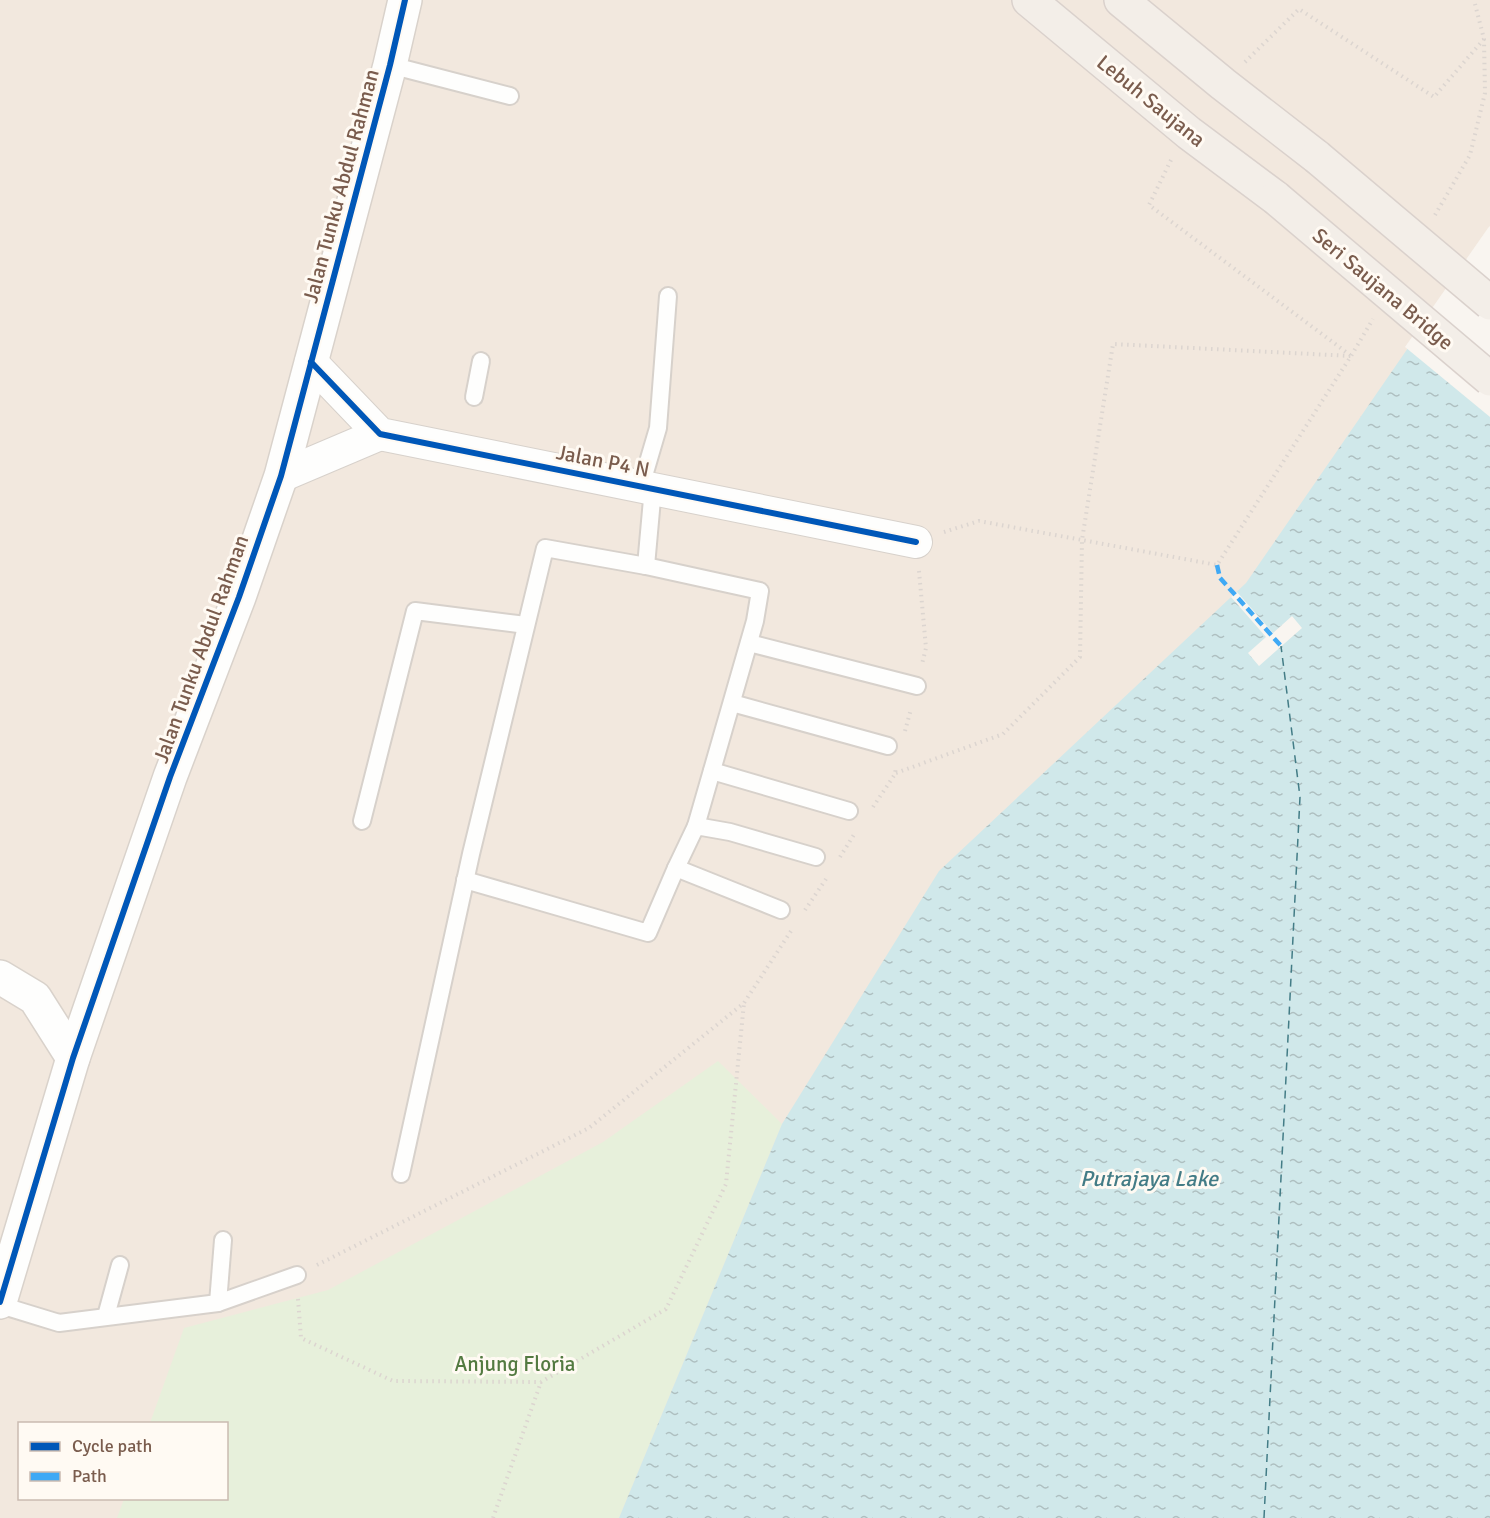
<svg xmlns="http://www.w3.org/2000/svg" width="1490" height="1518" viewBox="0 0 1490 1518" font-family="Signika,sans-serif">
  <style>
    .residential { fill: #f2e8de; fill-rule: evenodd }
    .park { fill: #e7f0db }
    .water { fill: url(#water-ripples) }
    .pier { fill: #f9f5f0 }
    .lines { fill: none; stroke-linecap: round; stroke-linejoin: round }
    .ferry { stroke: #437c86; stroke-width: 1.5; stroke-dasharray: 8 6; stroke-linecap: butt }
    .lane-casing { stroke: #d7d1cb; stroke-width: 20 }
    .street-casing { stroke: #d7d1cb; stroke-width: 34 }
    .secondary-casing { stroke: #d9d2cb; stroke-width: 36 }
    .primary-casing { stroke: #dad1cc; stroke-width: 36 }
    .path { stroke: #dcd5d0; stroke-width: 4; stroke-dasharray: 1.5 4.5; stroke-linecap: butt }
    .lane { stroke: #fefefd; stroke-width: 16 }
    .street { stroke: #fefefd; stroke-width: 32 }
    .secondary { stroke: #fefefd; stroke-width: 33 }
    .primary { stroke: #f3eee8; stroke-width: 33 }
    .primary-bridge-casing { stroke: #dad1cc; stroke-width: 36; stroke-linecap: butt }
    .primary-bridge { stroke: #f3eee8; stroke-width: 33 }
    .quiet { stroke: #3fa9f5; stroke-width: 4.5; stroke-dasharray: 9 4.5; stroke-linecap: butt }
    .cycleway-casing { stroke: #fffaf3; stroke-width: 10 }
    .cycleway { stroke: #0057b8; stroke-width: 6 }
    .labels { text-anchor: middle; stroke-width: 6; stroke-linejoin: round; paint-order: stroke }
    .street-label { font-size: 21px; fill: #7a5c4d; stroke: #fffaf3 }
    .park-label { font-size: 21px; fill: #537a41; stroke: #fffaf3 }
    .water-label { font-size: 22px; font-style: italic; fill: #437c86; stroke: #fffaf3 }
  </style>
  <defs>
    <pattern id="water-ripples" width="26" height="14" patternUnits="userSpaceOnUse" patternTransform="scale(1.5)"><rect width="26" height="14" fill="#d0e8ea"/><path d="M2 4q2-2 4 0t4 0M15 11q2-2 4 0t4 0" fill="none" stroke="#aebfc0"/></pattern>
  </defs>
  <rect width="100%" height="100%" fill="#f9f5f0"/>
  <path class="residential" d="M0 0H1490V422L738 1518H0ZM20 1424H226V1498H20Z"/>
  <path class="park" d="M718 1061 782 1124 619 1518H117L124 1499 226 1498V1424L150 1423 184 1328 328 1290 603 1142Z"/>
  <path class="water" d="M1490 229V1518H619L782 1124 939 871 1246 583Z"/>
  <g class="pier">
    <path d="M1490 226V417L1405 347 1488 228Z"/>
    <path d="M1237 592 1273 633 1292 616 1302 628 1259 666 1248 653 1266 637 1231 597Z"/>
  </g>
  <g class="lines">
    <path class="ferry" d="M1264 1518 1300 797 1281 646"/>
    <g class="lane-casing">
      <g id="lane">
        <path d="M390 65 510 96"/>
        <path d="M474 397 481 361"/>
        <path d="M641 486 658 428 668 296"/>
        <path d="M646 566 653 488"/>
        <path d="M749 643 917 686"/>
        <path d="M732 703 888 746"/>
        <path d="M712 771 849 811"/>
        <path d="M362 821 415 611 526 625"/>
        <path d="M676 868 781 910"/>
        <path d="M465 880 648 933 676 868 696 826 730 832 816 857"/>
        <path d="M401 1174 471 854 545 548 646 566 760 591 755 621 696 826"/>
        <path d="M218 1303 223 1240"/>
        <path d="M0 1305 59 1323 218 1303 297 1275"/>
        <path d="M106 1316 120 1265"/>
      </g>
    </g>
    <g class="street-casing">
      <g id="street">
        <path d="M311 362 380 434 916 542"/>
        <path d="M281 476 380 434"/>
      </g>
    </g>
    <g class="secondary-casing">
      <g id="secondary">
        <path d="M0 977 35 998 73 1058"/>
        <path d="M0 1302 73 1058 170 777 239 597 281 476 390 65 405 0"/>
      </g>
    </g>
    <g class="primary-casing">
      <g id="primary">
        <path d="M1029 0 1189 133 1276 198"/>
        <path d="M1121 0 1223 84 1317 157"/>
      </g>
    </g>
    <g class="path">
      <path d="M1245 62 1299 9 1434 97 1484 39"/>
      <path d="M1171 160 1149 205 1350 355"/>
      <path d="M1435 215 1470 155 1485 93 1484 39 1474 0"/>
      <path d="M944 532 979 521 1082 540 1113 344 1351 356"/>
      <path d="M919 571 926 648 922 664"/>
      <path d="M905 731 911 709"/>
      <path d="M896 773 1003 734 1080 657 1082 540 1217 565 1351 356 1373 319"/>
      <path d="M873 807 895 774 896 767"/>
      <path d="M840 857 855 833"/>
      <path d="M805 910 826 879"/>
      <path d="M317 1265 589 1128 744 1003 791 931"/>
      <path d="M298 1299 301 1338 393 1381 541 1382 666 1309 726 1184 744 1003"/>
      <path d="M493 1518 541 1382"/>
    </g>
    <use href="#lane" class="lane"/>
    <use href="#street" class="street"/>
    <use href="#secondary" class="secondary"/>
    <use href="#primary" class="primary"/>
    <g class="primary-bridge-casing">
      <g id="primary-bridge">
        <path d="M1317 157 1490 303"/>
        <path d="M1276 198 1490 379"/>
      </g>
    </g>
    <use href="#primary-bridge" class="primary-bridge"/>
    <path class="quiet" d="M1217 565 1220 578 1281 646"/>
    <g class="cycleway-casing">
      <g id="cycleway">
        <path d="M311 362 380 434 916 542"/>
        <path d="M0 1302 73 1058 170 777 239 597 281 476 390 65 405 0"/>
      </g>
    </g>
    <use href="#cycleway" class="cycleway"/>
  </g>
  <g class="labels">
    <g class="street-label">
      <text transform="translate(1151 101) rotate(39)" y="7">Lebuh Saujana</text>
      <text transform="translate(341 186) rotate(-75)" y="7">Jalan Tunku Abdul Rahman</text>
      <text transform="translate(1383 289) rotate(40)" y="7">Seri Saujana Bridge</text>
      <text transform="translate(603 461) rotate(11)" y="7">Jalan P4 N</text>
      <text transform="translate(201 649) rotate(-70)" y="7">Jalan Tunku Abdul Rahman</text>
    </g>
    <g class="park-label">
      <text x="515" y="1371">Anjung Floria</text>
    </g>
    <g class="water-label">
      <text x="1149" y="1186">Putrajaya Lake</text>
    </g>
  </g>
  <rect x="18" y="1422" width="210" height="78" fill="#fffaf3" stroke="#cabbb1" stroke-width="1.5"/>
  <rect x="30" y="1442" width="30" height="9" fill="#0057b8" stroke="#cabbb1" stroke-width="1.5"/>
  <text x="72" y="1452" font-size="18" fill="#7a5c4d">Cycle path</text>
  <rect x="30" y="1472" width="30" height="9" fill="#3fa9f5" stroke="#cabbb1" stroke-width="1.5"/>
  <text x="72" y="1482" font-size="18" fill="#7a5c4d">Path</text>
</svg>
